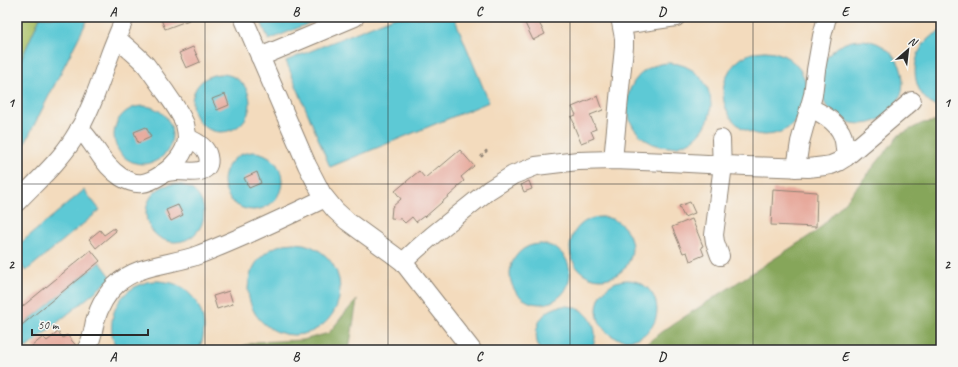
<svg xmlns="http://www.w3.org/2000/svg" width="958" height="367" viewBox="0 0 958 367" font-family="Caveat,sans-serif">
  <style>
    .green { fill: #a8bf64; stroke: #6a7548 }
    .forest { fill: #86a65a; stroke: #586842 }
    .water { fill: #5dc9d5; stroke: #447a80 }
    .building { fill: #e7a99b }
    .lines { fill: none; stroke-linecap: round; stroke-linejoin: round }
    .minor-casing { stroke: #8f8374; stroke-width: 20 }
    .path { stroke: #8f8374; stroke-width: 2.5; stroke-dasharray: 3 3; stroke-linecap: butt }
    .minor { stroke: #fff; stroke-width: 18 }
    .grid { fill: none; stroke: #2b2b2b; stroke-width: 1; stroke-opacity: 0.55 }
    .neatline { fill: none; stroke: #2b2b2b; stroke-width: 1.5 }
    .grid-label { font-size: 13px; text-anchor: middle; font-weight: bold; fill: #2b2b2b }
  </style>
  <rect width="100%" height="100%" fill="#f6f6f2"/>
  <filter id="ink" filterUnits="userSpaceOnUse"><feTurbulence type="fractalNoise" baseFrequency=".025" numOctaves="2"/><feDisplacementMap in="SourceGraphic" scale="8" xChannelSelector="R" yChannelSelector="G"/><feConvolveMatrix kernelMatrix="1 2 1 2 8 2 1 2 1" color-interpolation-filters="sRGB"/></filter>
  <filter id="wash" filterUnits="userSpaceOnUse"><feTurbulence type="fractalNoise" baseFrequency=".012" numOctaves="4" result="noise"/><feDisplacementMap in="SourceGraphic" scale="16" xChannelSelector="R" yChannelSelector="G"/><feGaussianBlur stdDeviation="0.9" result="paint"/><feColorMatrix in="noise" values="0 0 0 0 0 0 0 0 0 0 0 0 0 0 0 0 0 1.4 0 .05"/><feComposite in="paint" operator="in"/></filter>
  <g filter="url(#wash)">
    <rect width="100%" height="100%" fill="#f3dbbd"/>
    <path class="green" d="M17 17H40L17 69Z"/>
    <g class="forest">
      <path d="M941 121V350H639L661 332 817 231 850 196 899 135 923 123Z"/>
      <path d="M357 300 349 350H228L257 342 303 340 329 333 344 314Z"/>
    </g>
    <g class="water">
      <path d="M40 17H89L23 147 17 156V69Z"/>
      <path d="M259 17H324L269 40Z"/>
      <path d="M394 17H454L489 102 330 167 286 61Z"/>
      <path d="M941 31V109C938 107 934 105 930 103 910 87 911 56 928 39 931 36 937 33 941 31Z"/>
      <circle cx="861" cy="82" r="42"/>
      <circle cx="765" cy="93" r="42"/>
      <circle cx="669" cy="105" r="42"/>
      <circle cx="221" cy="103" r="29"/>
      <circle cx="143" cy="135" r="29"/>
      <circle cx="253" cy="181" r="29"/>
      <circle cx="175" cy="213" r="29"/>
      <path d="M84 190 100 210 26 271 17 260V246Z"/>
      <circle cx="601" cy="248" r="31"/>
      <circle cx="294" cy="289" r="46"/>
      <circle cx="540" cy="274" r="30"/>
      <path d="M100 262 112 278 26 348 17 337V330Z"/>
      <circle cx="627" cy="310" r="30"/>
      <path d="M159 281C164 282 170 282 175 284 200 294 212 327 198 350H117C106 328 112 299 135 287 138 286 141 284 144 283 148 281 154 281 159 281Z"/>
      <path d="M564 306C570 306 576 307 582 311 595 319 599 337 591 350H540C532 335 537 314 555 308 557 307 561 306 564 306Z"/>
    </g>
    <g id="blocks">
      <g class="building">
        <path d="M160 17H188L189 20 165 29Z"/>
        <path d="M527 17H536L545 34 533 40 523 19Z"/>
        <path d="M193 47 200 62 186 68 179 53Z"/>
        <path d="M225 94 229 105 217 110 212 99Z"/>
        <path d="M598 96 603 110 590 115 596 129 591 131 594 138 581 143 573 124 574 123 571 117 576 115 572 107Z"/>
        <path d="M146 127 151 137 138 143 134 132Z"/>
        <path d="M460 150 474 166 461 177 464 181 457 187 458 188 425 217 424 216 416 222 412 217 405 223 401 219 391 218 392 207 401 199 395 191 419 171 425 178 439 166 440 167Z"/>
        <path d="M257 172 261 183 249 188 244 178Z"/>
        <path d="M529 181 532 189 524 192 521 185Z"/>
        <path d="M773 189 817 192 816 227 771 225Z"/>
        <path d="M690 202 695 213 684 217 679 206Z"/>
        <path d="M178 205 183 215 171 221 166 210Z"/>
        <path d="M692 219 703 246 701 247 704 255 690 261 687 252 683 253 672 227Z"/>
        <path d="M114 228 116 231 96 248 89 239 100 230 104 235Z"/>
        <path d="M91 250 100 261 17 329V311Z"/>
        <path d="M229 291 233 304 217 309 213 296Z"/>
        <path d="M58 332 63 338 67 335 79 349 77 350H40L38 349 36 350 32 346 43 337 47 341Z"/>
      </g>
    </g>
  </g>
  <g filter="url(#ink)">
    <use href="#blocks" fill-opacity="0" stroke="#8f8374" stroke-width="1"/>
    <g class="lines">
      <g class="minor-casing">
        <g id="minor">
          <path d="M243 17 307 165 322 194 335 210 347 221 362 232 391 253 403 262 472 350"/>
          <path d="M622 25 676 17"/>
          <path d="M260 57 355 17"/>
          <path d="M810 108C824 114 841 124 844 141 845 146 845 152 846 157"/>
          <path d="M79 129C86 134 90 141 95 148 102 159 110 170 121 177 137 187 147 184 161 175 173 167 186 153 187 139 187 134 186 128 185 124 180 112 171 100 164 90 158 82 152 73 146 65 137 55 126 47 117 38"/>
          <path d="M613 160 624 47V38L620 17"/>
          <path d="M796 168 800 142 813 95 816 70 822 36 827 17"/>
          <path d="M163 173C167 172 171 171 176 171 187 171 213 177 208 156 206 147 195 141 187 138"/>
          <path d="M17 202C37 181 59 162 74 138 90 113 99 85 109 57 114 43 120 30 125 17"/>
          <path d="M720 256 715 242 714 235 722 173 721 139"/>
          <path d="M403 262 417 249 433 235 489 190 513 175 536 166 578 161 613 160 669 162 746 166 808 168 825 166 831 165 838 162 846 157 912 101"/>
          <path d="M86 350C92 341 93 331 95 321 99 308 106 294 116 285 137 264 172 265 198 255 214 249 230 242 246 235 272 223 299 211 325 198"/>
        </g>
      </g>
      <path class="path" d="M481 157 489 148"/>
      <use href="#minor" class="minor"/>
    </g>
  </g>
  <path class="grid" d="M205 17V350M388 17V350M570 17V350M753 17V350M17 184H941"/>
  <rect width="958" height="367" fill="none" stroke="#f6f6f2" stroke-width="44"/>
  <g transform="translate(908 50) rotate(28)" stroke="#f6f6f2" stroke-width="3" paint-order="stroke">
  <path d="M0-3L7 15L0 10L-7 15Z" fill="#2b2b2b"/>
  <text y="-6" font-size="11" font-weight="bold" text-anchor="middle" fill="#2b2b2b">N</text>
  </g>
  <path d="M32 329v6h116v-6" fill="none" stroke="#2b2b2b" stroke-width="2"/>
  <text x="38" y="329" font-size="12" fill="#2b2b2b" stroke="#f6f6f2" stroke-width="3" paint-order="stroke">50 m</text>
  <rect x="22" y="22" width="914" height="323" class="neatline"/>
  <g class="grid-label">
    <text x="113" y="16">A</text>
    <text x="296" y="16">B</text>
    <text x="479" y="16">C</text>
    <text x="662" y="16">D</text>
    <text x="845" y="16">E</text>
    <text x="11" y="107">1</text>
    <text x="947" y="107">1</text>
    <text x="11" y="269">2</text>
    <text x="947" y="269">2</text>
    <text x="113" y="361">A</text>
    <text x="296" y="361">B</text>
    <text x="479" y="361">C</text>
    <text x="662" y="361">D</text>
    <text x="845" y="361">E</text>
  </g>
</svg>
